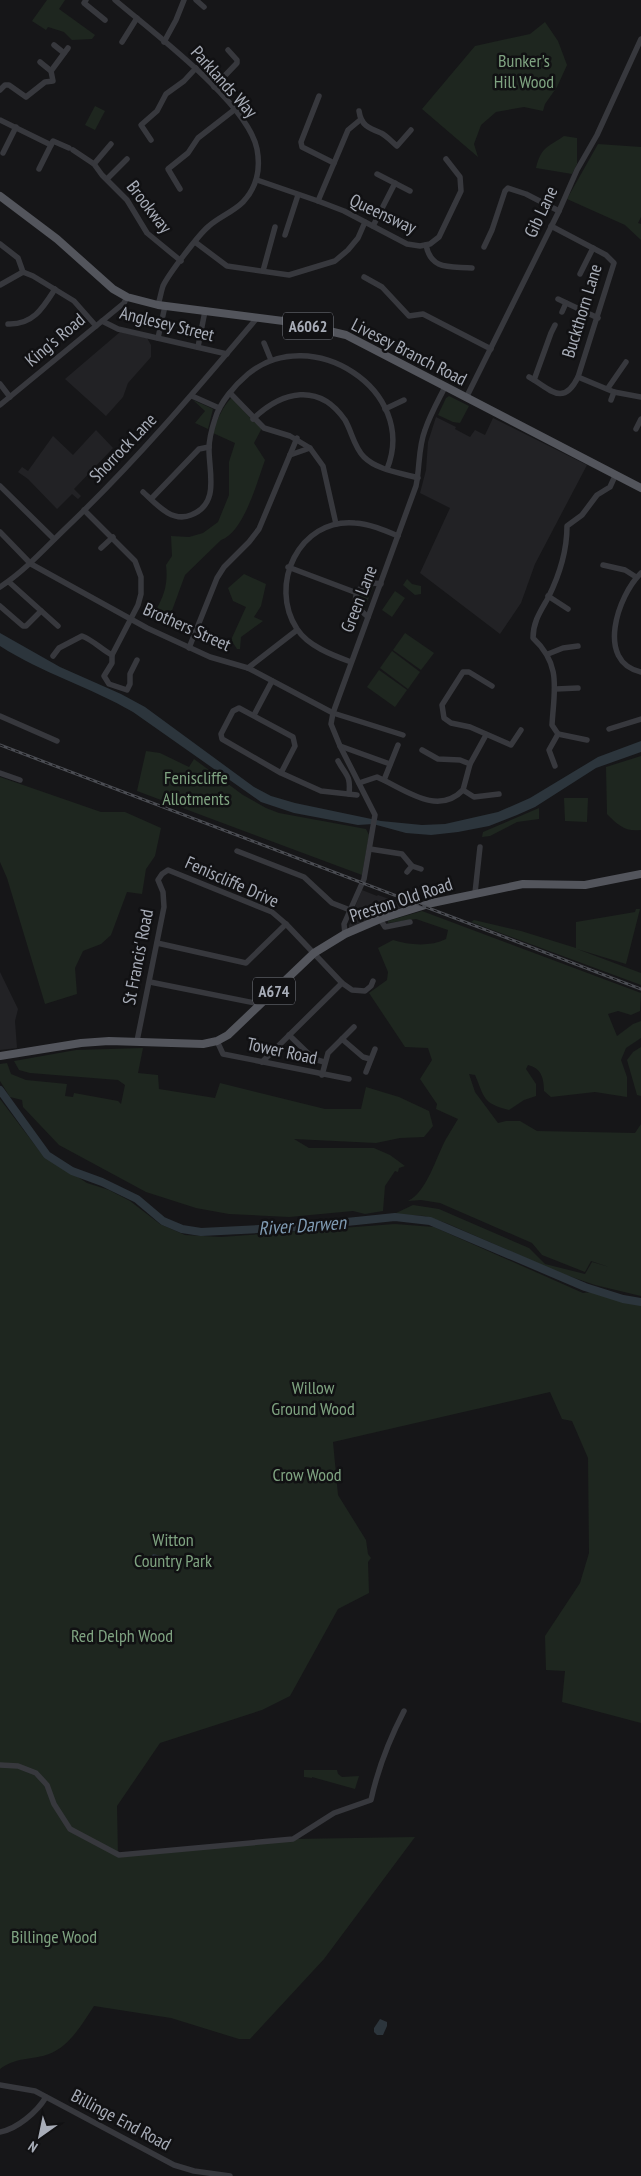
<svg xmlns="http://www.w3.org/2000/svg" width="641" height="2176" viewBox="0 0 641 2176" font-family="'PT Sans Narrow',sans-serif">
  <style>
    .built { fill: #222225 }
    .green { fill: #1e261f }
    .water { fill: #2c353c }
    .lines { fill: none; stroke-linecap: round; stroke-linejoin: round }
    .river { stroke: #2c353c; stroke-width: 8 }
    .minor { stroke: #37383d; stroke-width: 5.5 }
    .major { stroke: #53555c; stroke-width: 8 }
    .rail-casing { stroke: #4a4c52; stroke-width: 3 }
    .rail { stroke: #111113; stroke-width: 1; stroke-dasharray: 4; stroke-linecap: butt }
    .labels { text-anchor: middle; stroke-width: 5; stroke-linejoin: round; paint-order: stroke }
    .shield { fill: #111113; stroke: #7b7e86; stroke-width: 1 }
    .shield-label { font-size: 16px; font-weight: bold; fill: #a8adb8 }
    .park-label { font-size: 18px; fill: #7fa381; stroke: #111113 }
    .street-label { font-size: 18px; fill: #a8adb8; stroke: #111113 }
    .water-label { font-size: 19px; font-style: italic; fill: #7f9bb3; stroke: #111113 }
  </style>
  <rect width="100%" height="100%" fill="#161618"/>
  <g class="built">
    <path d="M120 332 147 338 151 345V357L128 383 123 397 106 416 65 379Z"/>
    <path d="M436 417 456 427 455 429 470 437 475 430 485 435 493 418 587 465 535 564 521 603 500 634 420 573 450 508 420 493 426 470 428 442Z"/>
    <path d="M96 430 113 448 74 489 81 496 78 499 72 494 57 509 28 479 18 472 22 467 28 471 53 436 73 455Z"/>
    <path d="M362 890 377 896 378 895 409 906 349 929V925L354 917 352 914Z"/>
    <path d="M0 972 18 1009 15 1021 17 1048 0 1050Z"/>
  </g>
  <g class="green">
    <path d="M47 0H65L59 9 95 35 92 39 72 40 64 32 48 27 46 30 32 21Z"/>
    <path d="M545 22 558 41 567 65 557 87 545 104 543 111 524 107 496 112 481 125 474 144 478 157 422 109 475 46 530 34Z"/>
    <path d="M95 106 105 111 95 130 85 125Z"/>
    <path d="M564 136 577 138V164L572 174 536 168C541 147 548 147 564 136Z"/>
    <path d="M598 144 641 147V217L638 223 641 224V240L625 225 567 199Z"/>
    <path d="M449 396 469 406 460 423 453 422 438 415 446 398Z"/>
    <path d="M232 397 251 419 262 428 254 443 265 460C257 482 244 532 221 540L185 575 170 616 156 610C165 594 168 583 166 565L172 556 171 536 189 537 203 533 218 522 229 495V462L235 443 213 433C217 419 222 408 232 397Z"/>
    <path d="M193 400 213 409 208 429 195 423 205 411Z"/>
    <path d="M244 574 266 584 261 606 254 617 263 621 241 637 240 649H237L231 640 246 607 233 601 228 588Z"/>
    <path d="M407 579 412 584 421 586V594L415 595 403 585Z"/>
    <path d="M374 585 363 612 357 602 359 594 364 587Z"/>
    <path d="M395 591 405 598 392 617 382 610Z"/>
    <path d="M405 633 434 653 421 670 393 650Z"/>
    <path d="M392 651 420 672 408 689 380 668Z"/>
    <path d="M379 670 407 690 395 707 367 687Z"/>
    <path d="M146 751 160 753 189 767 194 759 243 795 266 808 279 813 366 829 369 835 362 875 137 791Z"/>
    <path d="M641 756V830C625 832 618 825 607 814L606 767Z"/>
    <path d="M0 777 101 812H125L161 828 155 856 146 869 142 894 127 892 111 935 101 944 83 951 75 968 77 994 45 1004 7 878 0 862Z"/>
    <path d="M564 798H588L587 822 565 821Z"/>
    <path d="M539 808V819L517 822 490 836 482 837 483 832Z"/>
    <path d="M636 909H640L626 964 577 949 641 973V985L471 922 474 920 521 931 576 948V922L635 912Z"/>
    <path d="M422 911 641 993 640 1011 631 1015 618 1011 608 1014 617 1036 633 1024 641 1021V1038L626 1048 621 1060 627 1077V1097L595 1092 551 1097 544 1091C544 1078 541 1068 528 1065L526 1069 536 1084V1096L524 1100 509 1110C482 1103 485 1098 475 1075L469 1074 475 1092 498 1123 506 1121H520L537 1131 635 1133 641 1124V1296L595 1285 560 1273 446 1223 425 1216 394 1214 413 1205 439 1209 529 1248 545 1264 585 1274 592 1262 609 1267 591 1261 585 1272 542 1255 532 1243 440 1203 421 1200 408 1201C427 1192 436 1157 446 1139 450 1132 454 1126 458 1119L436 1109 437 1104 420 1079 432 1060 428 1048 405 1047 369 993 387 980 388 972 378 948 393 940C409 945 430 947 446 939L448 930 416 919 388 923V921Z"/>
    <path d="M641 1047V1096L637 1095 627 1060 633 1052Z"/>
    <path d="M143 1048 138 1073 158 1075 159 1089 215 1098 220 1083 325 1109H361L366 1087 399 1097 429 1111 433 1126 424 1137 400 1138 376 1143 294 1139 309 1148H374L390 1155 405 1166 399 1168 398 1172 395 1171 385 1186 383 1211 365 1214 353 1211 289 1217 229 1214 196 1208 146 1192 59 1145 23 1107 22 1100 10 1097 0 1081V1064L7 1063 11 1074 26 1080 67 1084 65 1096 73 1097 74 1093 118 1101 121 1104 125 1085 118 1080 30 1073 19 1070 14 1061 76 1050Z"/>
    <path d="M0 1099 41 1153 87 1183 109 1190 130 1201 160 1224 185 1235 221 1237 395 1224 434 1227 583 1293 591 1292 641 1305V1723L562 1702 565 1671 546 1670 545 1636 580 1583 589 1553 588 1458 572 1421 562 1419 550 1392 333 1442 338 1495 366 1540 368 1554 371 1558 368 1562 369 1593 338 1609 290 1696 262 1710 160 1743 117 1806 118 1855 293 1839 415 1837 324 1959 250 2039H239L171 2018 94 2006C82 2024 70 2046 49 2054 33 2060 15 2057 0 2069Z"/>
    <path d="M304 1770H337L338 1774 342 1777 359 1776 355 1789 312 1777V1778L304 1777Z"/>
  </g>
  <g class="water">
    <path d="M0 633 60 667 121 694 145 707 254 787 271 796 295 803 381 821 422 825 445 824 498 812 530 798 598 757 641 741V752L596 768 535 807 517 815 489 826 458 832 431 835 406 833 373 824 358 825 294 813 261 802 133 712C90 687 42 673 0 646Z"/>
    <path d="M153 1554 162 1556 158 1570H148L147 1567 151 1563 149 1560Z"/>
    <path d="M380 2019 387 2022V2026L383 2035H377L374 2032V2028Z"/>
  </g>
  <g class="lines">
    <path class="river" d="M0 1090 47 1155 72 1171 102 1182 137 1199 163 1221 182 1229 201 1232 298 1227 395 1217 430 1221 585 1287 623 1299 641 1302"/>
    <g class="minor">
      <path d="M86 0 84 3 105 20"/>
      <path d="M115 0C151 31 248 103 257 149 261 170 257 187 243 202 233 212 219 217 209 226 199 234 168 275 163 286 161 292 160 299 158 305"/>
      <path d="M196 0 204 7"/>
      <path d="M122 42 137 18"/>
      <path d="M164 42 176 20 184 0"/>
      <path d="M54 45 64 53"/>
      <path d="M51 71 68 48"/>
      <path d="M214 87 237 63V60L228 50"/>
      <path d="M0 90 5 85H9L26 97 45 82 53 81 51 71 40 62"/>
      <path d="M319 96 301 142 302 147 334 163"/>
      <path d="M359 111C361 125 368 128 381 133 387 136 392 142 397 146L411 130"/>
      <path d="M0 120 51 145"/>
      <path d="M151 140 141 125 157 111 166 94 184 81 196 68"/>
      <path d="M73 150 94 164 102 175 127 200 147 233 181 261"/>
      <path d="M3 153 16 127"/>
      <path d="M94 164 111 144"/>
      <path d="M39 169 53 141 69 148"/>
      <path d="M377 174 410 191"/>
      <path d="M107 179 127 159"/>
      <path d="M257 180 318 201 344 211 407 244 420 246 430 244 439 237 461 191 460 177 446 159"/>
      <path d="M180 189 168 169 188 153 198 138 234 110"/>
      <path d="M318 201 348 130 360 120"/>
      <path d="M373 226 395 183"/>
      <path d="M285 235 298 195"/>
      <path d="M195 242 227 266 289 275 335 261 348 250 358 238 365 222"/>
      <path d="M0 244 18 258 23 272"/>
      <path d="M426 245C431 271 451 266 472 268"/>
      <path d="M484 247 492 230 505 191 508 188 526 194 559 211"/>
      <path d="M263 271 275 227"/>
      <path d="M580 274 593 248"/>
      <path d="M364 277 382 287 409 316 423 314 491 349"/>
      <path d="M0 285 23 272 33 276 74 301 96 326"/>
      <path d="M558 299 598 318"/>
      <path d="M562 312 566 303"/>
      <path d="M102 321 118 329 227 354"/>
      <path d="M8 324C33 325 43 308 55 289"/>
      <path d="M158 338 165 306"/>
      <path d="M264 343 271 360"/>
      <path d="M198 347 205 311"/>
      <path d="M529 377C549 388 563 408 578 377L614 263 606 255 551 226"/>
      <path d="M578 377 614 392 641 397"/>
      <path d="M534 380 551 333 555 325"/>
      <path d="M0 384 10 397"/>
      <path d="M608 388 626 362"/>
      <path d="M230 393 264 428 290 436 310 448 323 466 336 524"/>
      <path d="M192 396 219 408"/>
      <path d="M466 398 559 211 577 170 597 135 641 39"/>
      <path d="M611 400 614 392"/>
      <path d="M0 405 124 303 127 297"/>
      <path d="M385 409 404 400"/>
      <path d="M253 419C282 391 319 382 345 420 352 432 354 447 364 457 377 470 401 473 418 478"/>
      <path d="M636 429 641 419"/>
      <path d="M290 455 310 448"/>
      <path d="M0 486 54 539"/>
      <path d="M143 492C156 504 172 523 191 515 220 504 209 473 209 449 209 440 212 428 215 419 220 402 235 385 248 374 311 322 419 390 387 469"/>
      <path d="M151 499 199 449 209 447"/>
      <path d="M84 510 135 561 141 577V594L138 605 112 655V663L104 676 109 684 127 690 130 684V674L137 660"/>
      <path d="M0 532 31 564 147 628 210 657 248 668 333 713 403 735"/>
      <path d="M101 548 113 537"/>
      <path d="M603 565 625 570 636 577"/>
      <path d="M288 567 357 593"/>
      <path d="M641 573C618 595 595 662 641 672"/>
      <path d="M9 582 58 626"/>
      <path d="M0 587C26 570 45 548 68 526 136 461 196 390 257 318"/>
      <path d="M548 596 568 609"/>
      <path d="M0 606 23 626H26L41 611"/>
      <path d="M368 617 357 607C351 590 366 581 381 584"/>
      <path d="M189 648 217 578 224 567 249 542 259 529 297 438"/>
      <path d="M548 654 563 648 578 646"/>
      <path d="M53 656 59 648 82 636C93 640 102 650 112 655"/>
      <path d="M351 662C332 655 308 646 297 629 268 585 299 518 355 523 370 524 384 530 398 536"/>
      <path d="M248 668 297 630"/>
      <path d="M492 686 469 672H463L442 705 444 718 451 723 470 727 511 745 521 730"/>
      <path d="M556 689 578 688"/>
      <path d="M254 715 272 681"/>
      <path d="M0 716 57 741"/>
      <path d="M609 729 641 719"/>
      <path d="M587 740 558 734 552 725C554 690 562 665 533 638 533 622 540 612 548 598 559 576 567 550 567 526L582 515 597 495 610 487 615 476"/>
      <path d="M340 746 390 764"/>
      <path d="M422 750 438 759 460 760 470 764"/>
      <path d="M338 761C346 776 351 775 349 794"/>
      <path d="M555 766 549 750 558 734"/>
      <path d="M0 773 20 780"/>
      <path d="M281 773 295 746 293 737 239 708 233 711 221 734 222 739 281 773 321 791 357 795"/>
      <path d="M384 780 398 745"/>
      <path d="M359 783 377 777C403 788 437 817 463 790L470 764 486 735"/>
      <path d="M463 790 474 797 499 794"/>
      <path d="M370 849 402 854 412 866 407 872"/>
      <path d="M237 851 304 877 332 903 350 910"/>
      <path d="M412 866 421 869"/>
      <path d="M475 893 480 847"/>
      <path d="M380 919 385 927 410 922"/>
      <path d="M345 934 344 924 364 879 375 815 340 746 331 724 333 713 416 486C420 467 418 448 425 430 430 415 438 401 445 387"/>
      <path d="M157 943 246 963 286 924"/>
      <path d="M150 982 260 1004"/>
      <path d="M289 1035 314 1059 324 1062"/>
      <path d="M342 1039 363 1057 370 1059"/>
      <path d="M137 1041 164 907 163 892 158 880 162 874 168 870 272 912 286 924 342 983 352 990 365 991 371 986 373 981"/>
      <path d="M217 1041 223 1054 349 1079"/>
      <path d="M262 1062 342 983"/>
      <path d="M366 1072 375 1049"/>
      <path d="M322 1075 328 1053 354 1027"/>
      <path d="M0 1765 18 1766 36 1773 47 1785 54 1804 70 1829 119 1855 293 1839 334 1813 371 1800C378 1768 389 1740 404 1711"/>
      <path d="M0 2085 35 2091 174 2165 194 2171 230 2176"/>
      <path d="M0 2132C17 2129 37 2112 46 2097"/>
    </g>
    <g class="major">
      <path d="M0 196 57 239 113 289 127 297 158 305 291 322 346 335 641 488"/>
      <path d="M0 1056 81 1043 109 1041 203 1044 217 1041 228 1035 314 953 345 934 380 919 432 903 523 884 585 885 641 874"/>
    </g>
    <g class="rail-casing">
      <path id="rail" d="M0 745 641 989"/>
    </g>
    <use href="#rail" class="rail"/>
  </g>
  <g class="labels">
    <g class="shield">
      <rect x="283" y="312.5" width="50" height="27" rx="4"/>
      <rect x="253" y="977.5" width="42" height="27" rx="4"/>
    </g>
    <g class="shield-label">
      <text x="308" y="332">A6062</text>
      <text x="274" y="997">A674</text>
    </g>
    <g class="park-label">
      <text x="524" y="67">Bunker's<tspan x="524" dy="21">Hill Wood</tspan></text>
      <text x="196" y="784">Feniscliffe<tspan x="196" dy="21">Allotments</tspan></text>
      <text x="313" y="1394">Willow<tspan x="313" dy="21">Ground Wood</tspan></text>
      <text x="307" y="1481">Crow Wood</text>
      <text x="173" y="1546">Witton<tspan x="173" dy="21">Country Park</tspan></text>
      <text x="122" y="1642">Red Delph Wood</text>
      <text x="54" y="1943">Billinge Wood</text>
    </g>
    <g class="street-label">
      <text transform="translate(224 82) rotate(48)" y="6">Parklands Way</text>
      <text transform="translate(149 207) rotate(52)" y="6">Brookway</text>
      <text transform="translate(541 212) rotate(-65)" y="6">Gib Lane</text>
      <text transform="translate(383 214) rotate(25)" y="6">Queensway</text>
      <text transform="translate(582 311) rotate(-73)" y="6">Buckthorn Lane</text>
      <text transform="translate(167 324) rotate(14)" y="6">Anglesey Street</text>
      <text transform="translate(55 340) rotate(-40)" y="6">King's Road</text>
      <text transform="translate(409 352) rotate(27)" y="6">Livesey Branch Road</text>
      <text transform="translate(123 448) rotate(-46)" y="6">Shorrock Lane</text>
      <text transform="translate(359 599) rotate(-69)" y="6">Green Lane</text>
      <text transform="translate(187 627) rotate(24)" y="6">Brothers Street</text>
      <text transform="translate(232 882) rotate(24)" y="6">Feniscliffe Drive</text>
      <text transform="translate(401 900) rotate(-18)" y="6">Preston Old Road</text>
      <text transform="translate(138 957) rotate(-79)" y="6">St Francis' Road</text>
      <text transform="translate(282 1051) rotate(12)" y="6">Tower Road</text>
      <text transform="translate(121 2120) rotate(28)" y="6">Billinge End Road</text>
    </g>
    <g class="water-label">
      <text transform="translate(302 1225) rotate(-4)" y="7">River Darwen</text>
    </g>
  </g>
  <g transform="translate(40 2136) rotate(213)" stroke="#111113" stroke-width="4" paint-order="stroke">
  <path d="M0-4L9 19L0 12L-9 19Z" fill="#a8adb8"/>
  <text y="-8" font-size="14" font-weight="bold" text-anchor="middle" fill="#a8adb8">N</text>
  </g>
</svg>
